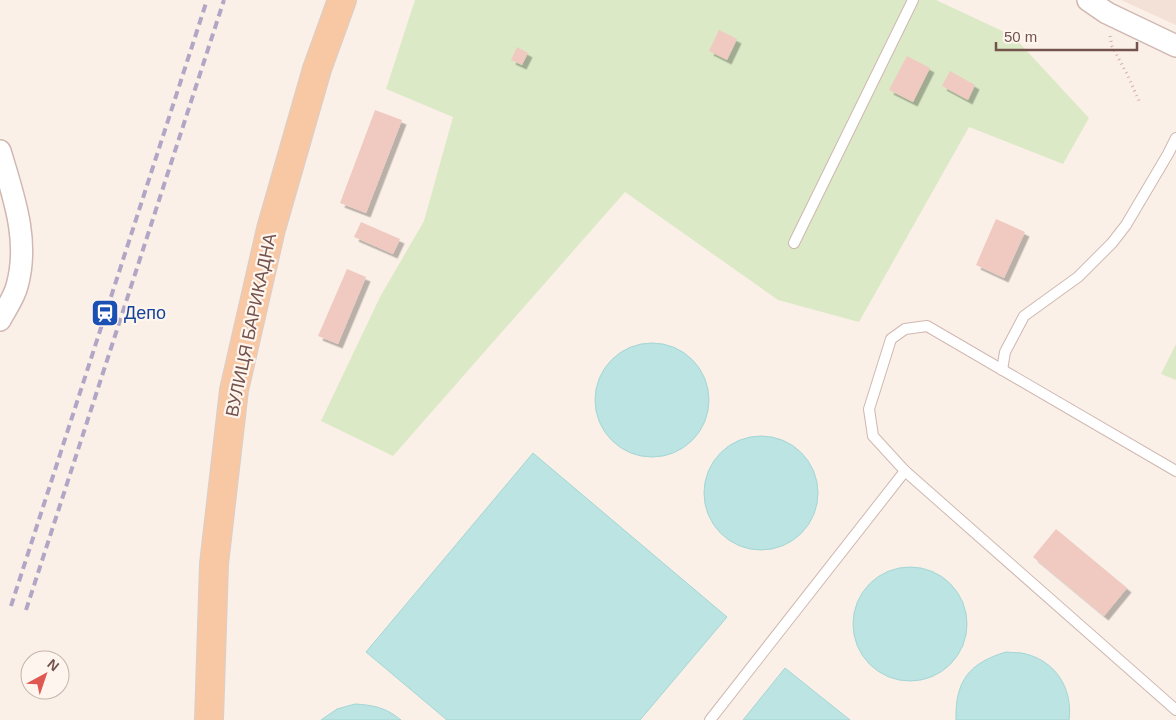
<svg xmlns="http://www.w3.org/2000/svg" width="1176" height="720" viewBox="0 0 1176 720" font-family="Arial,sans-serif">
  <style>
    .residential { fill: #f3e0d6 }
    .green { fill: #dbe9c6 }
    .water { fill: #bce4e3; stroke: #a3d6d4 }
    .building { fill: #f0cac0; filter: url(#shadow) }
    .lines { fill: none; stroke-linecap: round; stroke-linejoin: round }
    .lane-casing { stroke: #cfb8b1; stroke-width: 12 }
    .street-casing { stroke: #cfb8b1; stroke-width: 24 }
    .primary-casing { stroke: #d8cfcd; stroke-width: 30 }
    .path { stroke: #d5ada3; stroke-width: 3; stroke-dasharray: 1 4; stroke-linecap: butt }
    .lane { stroke: #fff; stroke-width: 10 }
    .street { stroke: #fff; stroke-width: 21 }
    .primary { stroke: #f7c8a3; stroke-width: 28 }
    .rail { stroke: #b1a6c5; stroke-width: 4; stroke-dasharray: 8 5; stroke-linecap: butt }
    .labels { text-anchor: middle; stroke-width: 4.5; stroke-linejoin: round; paint-order: stroke }
    .transit-label { font-size: 18px; fill: #164399; stroke: #fef5ee; text-anchor: start }
    .street-label { font-size: 18px; fill: #74534d; stroke: #fef5ee }
  </style>
  <defs>
    <filter id="shadow"><feDropShadow dx="4.5" dy="4.5" stdDeviation="0" flood-color="#0004"/></filter>
  </defs>
  <rect width="100%" height="100%" fill="#fbf0e7"/>
  <path class="residential" d="M1121 0H1176V25Z"/>
  <g class="green">
    <path d="M415 0H936L1013 36 1089 118 1063 164 969 127 859 322 778 300 625 192 393 456 321 421 380 297 424 221 453 117 386 89Z"/>
    <path d="M1176 344V380L1161 374Z"/>
  </g>
  <g class="water">
    <circle cx="652" cy="400" r="57"/>
    <circle cx="761" cy="493" r="57"/>
    <path d="M533 453 727 617 640 720H447L366 652Z"/>
    <circle cx="910" cy="624" r="57"/>
    <path d="M1006 652C1013 653 1020 652 1026 654 1057 662 1073 690 1069 720H956C955 681 969 663 1006 652Z"/>
    <path d="M785 668 850 720H743Z"/>
    <path d="M355 704C373 705 387 708 401 720H321L337 709Z"/>
  </g>
  <g class="building">
    <path d="M719 30 737 39 727 60 709 51Z"/>
    <path d="M517 47 528 53 522 65 511 60Z"/>
    <path d="M907 56 930 68 913 102 889 90Z"/>
    <path d="M950 71 975 85 968 100 942 86Z"/>
    <path d="M375 110 402 120 366 213 340 203Z"/>
    <path d="M996 219 1025 232 1004 278 976 265Z"/>
    <path d="M361 222 400 239 393 254 354 237Z"/>
    <path d="M347 269 366 277 338 344 318 336Z"/>
    <path d="M1056 529 1127 588 1104 616 1033 557Z"/>
  </g>
  <g class="lines">
    <g class="lane-casing">
      <g id="lane">
        <path d="M794 243 913 0"/>
        <path d="M1002 370 1005 352 1024 316 1078 277 1112 243 1126 225 1168 154 1176 138"/>
        <path d="M905 471 873 436 869 409 891 339 905 329 927 326 1176 471"/>
        <path d="M710 720 905 471 1176 710"/>
      </g>
    </g>
    <g class="street-casing">
      <g id="street">
        <path d="M1088 0 1107 13 1176 46"/>
        <path d="M0 151C13 195 30 240 17 286 14 298 5 310 0 320"/>
      </g>
    </g>
    <g class="primary-casing">
      <path id="primary" d="M209 720 214 564 234 390 271 229 317 69 342 0"/>
    </g>
    <path class="path" d="M1110 36 1112 46 1127 74 1140 103"/>
    <use href="#lane" class="lane"/>
    <use href="#street" class="street"/>
    <use href="#primary" class="primary"/>
    <g class="rail">
      <path d="M11 606 207 0"/>
      <path d="M26 610 224 0"/>
    </g>
  </g>
  <defs>
    <g id="station-square" transform="scale(1.4375)"><rect x="-9" y="-9" width="18" height="18" rx="4" fill="#1a4fb4" stroke="#fef5ee"/><path d="M-3-6H3Q5-6 5-4V2Q5 4 3 4L4.5 6H3L1.5 4h-3L-3 6H-4.5L-3 4Q-5 4-5 2V-4Q-5-6-3-6ZM-3.5-4v3h7v-3ZM-3.5 1v1.5H-2V1ZM2 1v1.5H3.5V1Z" fill="#fff"/></g>
  </defs>
  <g fill-rule="evenodd">
    <use href="#station-square" x="105" y="313"/>
  </g>
  <g class="labels">
    <g class="transit-label">
      <text x="124" y="319">Депо</text>
    </g>
    <g class="street-label">
      <text transform="translate(251 325) rotate(-78)" y="6">ВУЛИЦЯ БАРИКАДНА</text>
    </g>
  </g>
  <g transform="translate(45 675) rotate(40)"><circle r="24" fill="#fef5ee" stroke="#c7b4ae"/>
  <path d="M0-4L9 19L0 12L-9 19Z" fill="#df5852"/>
  <text y="-8" font-size="14" font-weight="bold" text-anchor="middle" fill="#74534d">N</text>
  </g>
  <path d="M996 42v8h141v-8" fill="none" stroke="#74534d" stroke-width="2.5"/>
  <text x="1004" y="42" font-size="15" fill="#74534d" stroke="#fef5ee" stroke-width="4" paint-order="stroke">50 m</text>
</svg>
